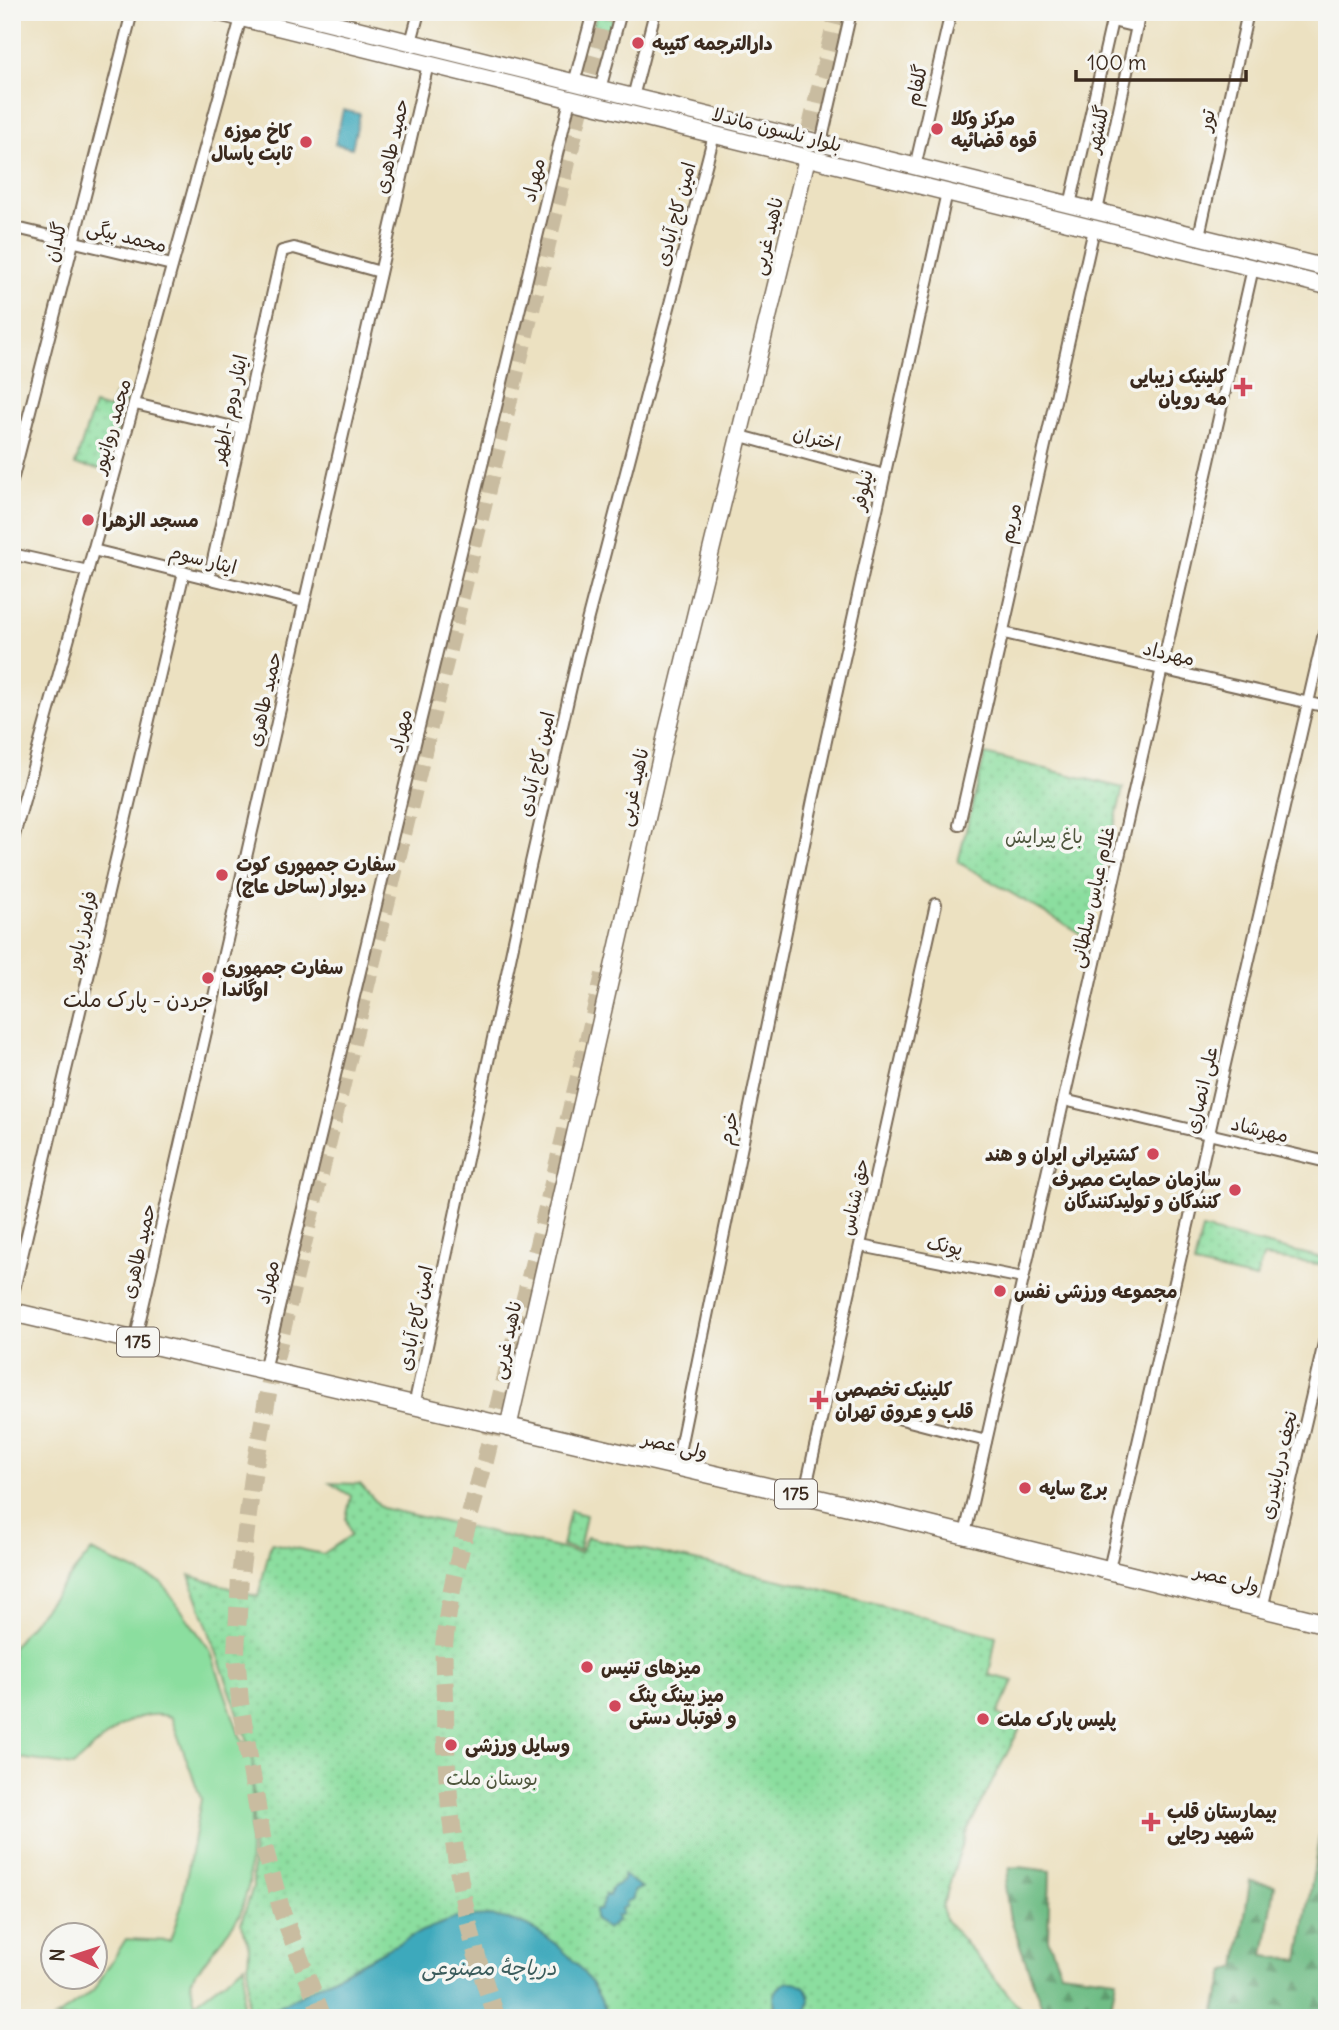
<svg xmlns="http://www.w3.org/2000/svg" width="1339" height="2030" viewBox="0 0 1339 2030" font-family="Delius,'Playpen Sans Arabic',sans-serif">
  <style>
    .green { fill: #8bde9f; stroke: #63845e; stroke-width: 2 }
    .forest { fill: url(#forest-firs); stroke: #567452; stroke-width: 2 }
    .park { fill: url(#park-dots); stroke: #63845e; stroke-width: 2 }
    .water { fill: #3da9bc; stroke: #3c6a6d; stroke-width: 2 }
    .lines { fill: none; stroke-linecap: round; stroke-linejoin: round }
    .trunk-tunnel { stroke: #c9bca0; stroke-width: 18; stroke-dasharray: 18 9; stroke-linecap: butt }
    .minor-casing { stroke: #796a57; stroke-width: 14 }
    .secondary-casing { stroke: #796a57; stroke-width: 19 }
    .primary-casing { stroke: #796a57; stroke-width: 21 }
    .minor { stroke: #fff; stroke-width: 10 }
    .secondary { stroke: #fff; stroke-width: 16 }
    .primary { stroke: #fff; stroke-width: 18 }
    .poi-dot { fill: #d1495b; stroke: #f6f6f2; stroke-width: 2.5 }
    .labels { text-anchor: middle; stroke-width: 7; stroke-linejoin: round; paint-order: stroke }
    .shield { fill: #f6f6f2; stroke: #73675e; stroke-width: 2 }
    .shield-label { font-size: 18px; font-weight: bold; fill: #3b2a1e }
    .poi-label { font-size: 19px; font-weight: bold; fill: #3b2a1e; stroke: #f6f6f2; text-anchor: start }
    .street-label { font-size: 19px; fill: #3b2a1e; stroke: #f6f6f2 }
    .park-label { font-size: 19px; fill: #4f573e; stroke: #f6f6f2 }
    .neighbourhood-label { font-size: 21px; fill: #3b2a1e; stroke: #f6f6f2 }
    .water-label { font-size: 21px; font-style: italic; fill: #3c5d5d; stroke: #f6f6f2 }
  </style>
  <defs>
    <pattern id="forest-firs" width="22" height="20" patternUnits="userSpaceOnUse" patternTransform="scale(1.75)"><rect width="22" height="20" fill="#70bd86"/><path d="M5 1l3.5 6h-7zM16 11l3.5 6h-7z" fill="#5d9a6d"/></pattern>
    <pattern id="park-dots" width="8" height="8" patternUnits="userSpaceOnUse" patternTransform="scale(1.75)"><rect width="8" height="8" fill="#8bde9f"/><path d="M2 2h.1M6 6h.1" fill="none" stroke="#79bf88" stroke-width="1.8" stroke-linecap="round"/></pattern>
  </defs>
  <rect width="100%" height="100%" fill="#f6f6f2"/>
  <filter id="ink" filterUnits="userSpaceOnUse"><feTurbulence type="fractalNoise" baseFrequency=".0143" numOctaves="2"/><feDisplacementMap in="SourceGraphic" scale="14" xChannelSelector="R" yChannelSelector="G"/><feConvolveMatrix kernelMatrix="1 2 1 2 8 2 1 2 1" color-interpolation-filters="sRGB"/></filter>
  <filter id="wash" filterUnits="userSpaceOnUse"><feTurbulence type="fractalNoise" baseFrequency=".00686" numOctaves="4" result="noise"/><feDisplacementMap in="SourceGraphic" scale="28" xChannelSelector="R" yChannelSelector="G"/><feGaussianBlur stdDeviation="1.57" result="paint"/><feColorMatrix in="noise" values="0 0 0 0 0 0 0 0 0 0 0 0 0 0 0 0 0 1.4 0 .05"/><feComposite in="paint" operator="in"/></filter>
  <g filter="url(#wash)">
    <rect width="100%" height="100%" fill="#ece1c1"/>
    <path class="green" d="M91 1551 162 1583 210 1650 240 1736 253 1755 249 1884 240 1915 190 1981 195 2003 245 1965 242 2011 232 2018H55L93 1991 126 1939 170 1941 181 1907 201 1799 171 1717C131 1705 100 1743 73 1766L12 1757V1647Z"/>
    <g class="forest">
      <path d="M1322 1820H1327V2012L1321 2018H1213L1225 1972 1237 1967 1250 1881 1275 1885 1264 1956 1299 1960Z"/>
      <path d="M1019 1867 1050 1871 1048 1939 1061 1972 1116 1979 1109 2018H1047L1044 2013 1009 1914 1005 1885 1010 1868Z"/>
    </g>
    <g class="park">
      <path d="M597 12H615L606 46 589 41Z"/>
      <path d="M114 395H128L106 470 75 465 94 405 110 409Z"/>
      <path d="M985 754 1123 788 1088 938 958 862Z"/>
      <path d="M1202 1229 1327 1259V1265L1263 1257 1256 1279 1194 1265Z"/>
      <path d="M330 1483 360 1484 382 1508 580 1553 587 1537 802 1585 996 1636 989 1675 1014 1681 998 1713 1020 1728 966 1833 942 1908 946 1920 1028 2018H247L249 1944 241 1923 253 1887V1755L189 1575 258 1597 271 1543 323 1554 351 1535 346 1519 351 1496Z"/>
      <path d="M570 1511 586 1515 579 1550 562 1546Z"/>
    </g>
    <g class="water">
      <path d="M343 110 360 114 352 148 335 144Z"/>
      <path d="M623 1875 642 1888 634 1891 633 1899 626 1902 627 1906 621 1909 622 1914 616 1916 617 1921 607 1930 595 1919V1910H600L605 1895 609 1896 611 1888 623 1881Z"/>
      <path d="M490 1916C544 1921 590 1968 609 2018H256L422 1931 456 1918Z"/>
      <circle cx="792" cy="2000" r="18"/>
    </g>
  </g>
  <g filter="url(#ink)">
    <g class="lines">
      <g class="trunk-tunnel">
        <path d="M804 156 838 12"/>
        <path d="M323 2018 282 1912 263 1843 240 1702 236 1653 240 1576 253 1477 272 1371 579 113 607 12"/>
        <path d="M497 2018C459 1917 445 1808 445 1700 445 1679 442 1657 445 1637 451 1577 469 1518 485 1461L604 975"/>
      </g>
      <g class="minor-casing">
        <g id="minor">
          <path d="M1112 21 1137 27"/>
          <path d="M411 42 419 12"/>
          <path d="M574 83 593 12"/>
          <path d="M600 89 621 12"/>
          <path d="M633 97 655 12"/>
          <path d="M821 143 851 12"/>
          <path d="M915 167 951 12"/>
          <path d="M1070 205 1114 12"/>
          <path d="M1097 211 1140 12"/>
          <path d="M12 227 172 265"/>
          <path d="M1199 236 1248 12"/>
          <path d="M135 404 242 429"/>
          <path d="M741 436 884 475"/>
          <path d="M12 481 132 12"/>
          <path d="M93 550 304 602"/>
          <path d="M12 554 88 571"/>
          <path d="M209 578 282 251 294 248 380 272"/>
          <path d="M1004 633 1327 707"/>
          <path d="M959 825 1094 229"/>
          <path d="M12 843 241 18"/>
          <path d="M1064 1100 1327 1162"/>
          <path d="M861 1246 1023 1278"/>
          <path d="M12 1298 184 572"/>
          <path d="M135 1341 428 64"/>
          <path d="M264 1370 570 100"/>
          <path d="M414 1406 527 880 578 656 714 135"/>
          <path d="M890 1416 986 1441"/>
          <path d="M676 1467 814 795 947 192"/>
          <path d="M804 1496 936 904"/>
          <path d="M965 1534 1253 268"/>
          <path d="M1109 1569 1327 620"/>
          <path d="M1262 1609 1327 1330"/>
        </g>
      </g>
      <g class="secondary-casing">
        <g id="secondary">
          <path d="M217 12 1327 286"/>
          <path d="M288 12 1327 268"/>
          <path d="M508 1428 666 735 807 158"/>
        </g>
      </g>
      <g class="primary-casing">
        <path id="primary" d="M12 1312 853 1507 1327 1624"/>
      </g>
      <use href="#minor" class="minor"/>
      <use href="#secondary" class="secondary"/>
      <use href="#primary" class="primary"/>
    </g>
  </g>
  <g class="poi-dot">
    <circle cx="638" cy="43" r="7"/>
    <circle cx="937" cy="129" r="7"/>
    <circle cx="306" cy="142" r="7"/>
    <path d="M1239.5 376.5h7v7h7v7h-7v7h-7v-7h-7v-7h7z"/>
    <circle cx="88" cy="520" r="7"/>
    <circle cx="222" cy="875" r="7"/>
    <circle cx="208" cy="978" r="7"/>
    <circle cx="1153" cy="1154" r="7"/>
    <circle cx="1235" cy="1190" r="7"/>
    <circle cx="1000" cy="1291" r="7"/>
    <path d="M815.5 1389.5h7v7h7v7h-7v7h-7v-7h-7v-7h7z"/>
    <circle cx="1025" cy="1488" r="7"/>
    <circle cx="587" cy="1667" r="7"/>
    <circle cx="615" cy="1706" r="7"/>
    <circle cx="983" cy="1719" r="7"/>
    <circle cx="451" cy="1745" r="7"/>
    <path d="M1147.5 1811.5h7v7h7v7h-7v7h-7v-7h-7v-7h7z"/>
  </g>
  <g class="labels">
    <g class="shield">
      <rect x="117" y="1327.5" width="42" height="29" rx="5"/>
      <rect x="775" y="1479.5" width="42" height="29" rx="5"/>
    </g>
    <g class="shield-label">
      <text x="138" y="1348">175</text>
      <text x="796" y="1500">175</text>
    </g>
    <g class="poi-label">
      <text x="652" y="50">دارالترجمه کتیبه</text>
      <text x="951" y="125">مرکز وکلا<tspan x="951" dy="22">قوه قضائیه</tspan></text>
      <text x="292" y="138" text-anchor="end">کاخ موزه<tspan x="292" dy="22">ثابت پاسال</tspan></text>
      <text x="1227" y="383" text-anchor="end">کلینیک زیبایی<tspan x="1227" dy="22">مه رویان</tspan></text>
      <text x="102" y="527">مسجد الزهرا</text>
      <text x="236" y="871">سفارت جمهوری کوت<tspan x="236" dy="22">دیوار (ساحل عاج)</tspan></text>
      <text x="222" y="974">سفارت جمهوری<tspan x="222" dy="22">اوگاندا</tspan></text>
      <text x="1139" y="1161" text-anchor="end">کشتیرانی ایران و هند</text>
      <text x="1221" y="1186" text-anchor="end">سازمان حمایت مصرف<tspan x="1221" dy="22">کنندگان و تولیدکنندگان</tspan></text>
      <text x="1014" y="1298">مجموعه ورزشی نفس</text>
      <text x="835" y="1396">کلینیک تخصصی<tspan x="835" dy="22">قلب و عروق تهران</tspan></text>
      <text x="1039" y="1495">برج سایه</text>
      <text x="601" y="1674">میزهای تنیس</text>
      <text x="629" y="1702">میز پینگ پنگ<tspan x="629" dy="22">و فوتبال دستی</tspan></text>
      <text x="997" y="1726">پلیس پارک ملت</text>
      <text x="465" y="1752">وسایل ورزشی</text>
      <text x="1167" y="1818">بیمارستان قلب<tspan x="1167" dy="22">شهید رجایی</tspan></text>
    </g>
    <g class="street-label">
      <text transform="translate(916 85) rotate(-77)" y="7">گلفام</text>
      <text transform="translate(1206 120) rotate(-78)" y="7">تور</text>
      <text transform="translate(777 129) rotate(14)" y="7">بلوار نلسون ماندلا</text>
      <text transform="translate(1097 129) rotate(-78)" y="7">گلشهر</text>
      <text transform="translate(391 146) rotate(-77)" y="7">حمید طاهری</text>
      <text transform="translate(533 180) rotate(-76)" y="7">مهراد</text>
      <text transform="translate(675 214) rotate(-75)" y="7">امین کاج آبادی</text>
      <text transform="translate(127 236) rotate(14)" y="7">محمد بيگی</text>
      <text transform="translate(767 236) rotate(-76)" y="7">ناهید غربی</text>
      <text transform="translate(55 242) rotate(-76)" y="7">گلدان</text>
      <text transform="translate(229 409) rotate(-78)" y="7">ایثار دوم -اطهر</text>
      <text transform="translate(111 426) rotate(-74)" y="7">محمد روانپور</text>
      <text transform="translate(817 438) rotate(15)" y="7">اختران</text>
      <text transform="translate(862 490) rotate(-78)" y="7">نیلوفر</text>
      <text transform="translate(1010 523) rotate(-77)" y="7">مریم</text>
      <text transform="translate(203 559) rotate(14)" y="7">ایثار سوم</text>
      <text transform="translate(1169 653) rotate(13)" y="7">مهرداد</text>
      <text transform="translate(264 699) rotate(-77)" y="7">حمید طاهری</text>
      <text transform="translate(400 731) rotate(-76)" y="7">مهراد</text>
      <text transform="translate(536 764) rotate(-77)" y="7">امین کاج آبادی</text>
      <text transform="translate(633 787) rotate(-77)" y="7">ناهید غربی</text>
      <text transform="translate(1092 897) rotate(-77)" y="7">غلام عباس سلطانی</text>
      <text transform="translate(81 931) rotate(-77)" y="7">فرامرز پایور</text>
      <text transform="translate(1201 1090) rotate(-77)" y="7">علی انصاری</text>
      <text transform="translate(728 1128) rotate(-78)" y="7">خرم</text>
      <text transform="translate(1260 1129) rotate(13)" y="7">مهرشاد</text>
      <text transform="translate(854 1197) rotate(-78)" y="7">حق شناس</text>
      <text transform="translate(945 1245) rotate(11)" y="7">پونک</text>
      <text transform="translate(138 1251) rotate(-77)" y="7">حمید طاهری</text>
      <text transform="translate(267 1282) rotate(-76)" y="7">مهراد</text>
      <text transform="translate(415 1318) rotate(-78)" y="7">امین کاج آبادی</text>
      <text transform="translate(506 1340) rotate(-77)" y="7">ناهید غربی</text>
      <text transform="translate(675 1445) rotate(13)" y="7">ولی عصر</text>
      <text transform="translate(1278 1465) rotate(-77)" y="7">نجف دریابندری</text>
      <text transform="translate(1227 1578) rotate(15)" y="7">ولی عصر</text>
    </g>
    <g class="park-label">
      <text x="1044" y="843">باغ پیرایش</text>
      <text x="492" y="1785">بوستان ملت</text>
    </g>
    <g class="neighbourhood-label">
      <text x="138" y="1007">جردن - پارک ملت</text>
    </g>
    <g class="water-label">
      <text x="489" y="1975">دریاچهٔ مصنوعی</text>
    </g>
  </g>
  <rect width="1339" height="2030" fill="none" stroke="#f6f6f2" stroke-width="42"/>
  <g transform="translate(74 1956) rotate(273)"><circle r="33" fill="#f6f6f2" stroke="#aba49d" stroke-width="2"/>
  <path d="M0-5L12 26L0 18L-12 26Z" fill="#d1495b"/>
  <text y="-10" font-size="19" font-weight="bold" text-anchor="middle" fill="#3b2a1e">N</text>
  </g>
  <path d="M1076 70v10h170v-10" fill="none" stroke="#3b2a1e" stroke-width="3.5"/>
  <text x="1087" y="70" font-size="21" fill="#3b2a1e" stroke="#f6f6f2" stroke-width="5" paint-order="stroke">100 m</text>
</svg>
